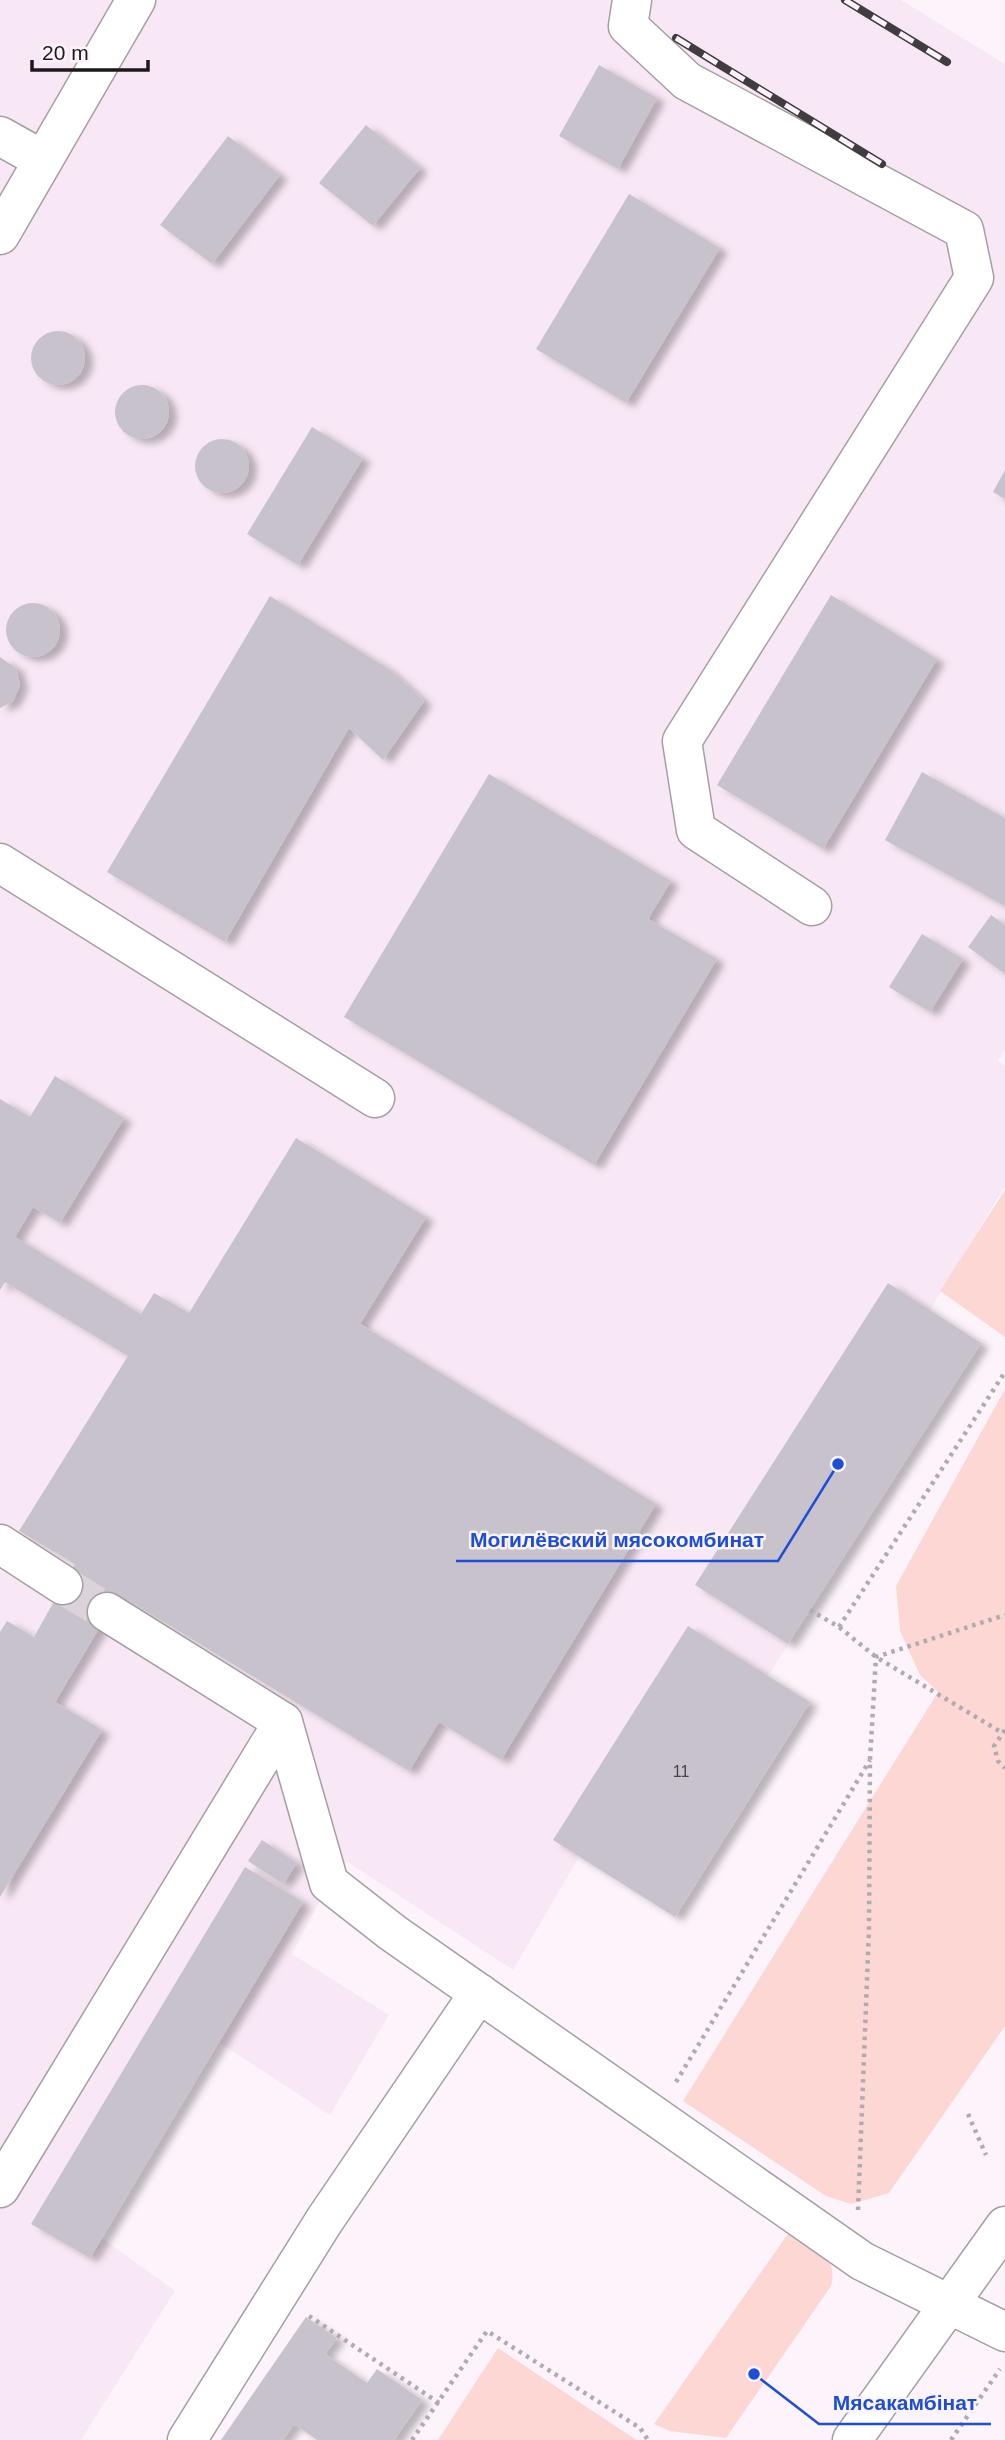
<svg xmlns="http://www.w3.org/2000/svg" width="1005" height="2440" viewBox="0 0 1005 2440" font-family="Arial,sans-serif">
  <style>
    .built { fill: #f8e8f5 }
    .green { fill: #fcd7d4 }
    .building { fill: #c7c2cb; filter: url(#shadow) }
    .lines { fill: none; stroke-linecap: round; stroke-linejoin: round }
    .minor-tunnel { stroke: #dbd3d9; stroke-width: 38; stroke-dasharray: 38 19; stroke-linecap: butt }
    .minor-casing { stroke: #a69ea4; stroke-width: 41 }
    .major-casing { stroke: #a69ea4; stroke-width: 41 }
    .path { stroke: #b1aaaf; stroke-width: 4.5; stroke-dasharray: 3.5 5; stroke-linecap: butt }
    .minor { stroke: #fff; stroke-width: 38 }
    .major { stroke: #fff; stroke-width: 38 }
    .rail-casing { stroke: #403c3f; stroke-width: 8 }
    .rail { stroke: #fdf4fb; stroke-width: 5; stroke-dasharray: 16; stroke-linecap: butt }
    .labels { text-anchor: middle; stroke-width: 5; stroke-linejoin: round; paint-order: stroke }
    .number-label { font-size: 16px; fill: #474347 }
    .leader { fill: none; stroke: #1d4ed8; stroke-width: 2.5 }
    .callout-dot { fill: #1d4ed8; stroke: #fdf4fb; stroke-width: 2.5 }
    .callout-label { font-size: 21px; text-anchor: middle; font-weight: bold; fill: #1d4ed8; stroke: #fdf4fb; stroke-width: 5; stroke-linejoin: round; paint-order: stroke }
  </style>
  <defs>
    <filter id="shadow"><feDropShadow dx="8" dy="4.5" stdDeviation="3.5" flood-color="#0004"/></filter>
  </defs>
  <rect width="100%" height="100%" fill="#fdf4fb"/>
  <path class="built" d="M0 0H901L1005 64V1050L998 1061 1005 1066V1186L930 1310 981 1343 768 1676 675 1917 579 1857 513 1970 346 1861 329 1883 292 1954 389 2015 330 2115 220 2043 102 2238 175 2291 81 2440H0Z"/>
  <g class="green">
    <path d="M1005 1190V1337L940 1291Z"/>
    <path d="M1005 1389V2026L889 2193 851 2204 826 2196 683 2101 938 1692 920 1675 900 1631 896 1586Z"/>
    <path d="M790 2231C813 2246 839 2254 831 2286L726 2438 670 2431 654 2424Z"/>
    <path d="M498 2348 635 2439 636 2440H438Z"/>
  </g>
  <g class="building">
    <path d="M599 65 657 98 618 169 559 136Z"/>
    <path d="M366 125 420 168 373 226 319 183Z"/>
    <path d="M228 136 280 175 212 264 160 225Z"/>
    <path d="M629 194 720 248 626 403 536 349Z"/>
    <circle cx="58" cy="358" r="27"/>
    <circle cx="142" cy="412" r="27"/>
    <path d="M312 427 363 458 298 565 247 534Z"/>
    <circle cx="222" cy="466" r="27"/>
    <path d="M1005 470V499L993 492Z"/>
    <path d="M831 595 937 659 823 849 717 785Z"/>
    <path d="M270 596 389 669 424 701 383 760 349 728 225 942 107 872Z"/>
    <circle cx="33" cy="630" r="27"/>
    <path d="M0 657 16 668 20 685 13 701 0 708Z"/>
    <path d="M922 772 1005 818V906L885 840Z"/>
    <path d="M489 774 671 881 648 919 717 959 594 1165 344 1017Z"/>
    <path d="M991 915 1005 925V974L968 947Z"/>
    <path d="M922 934 963 959 930 1012 889 987Z"/>
    <path d="M55 1076 124 1118 60 1223 33 1207 15 1237 141 1314 154 1293 189 1313 296 1138 426 1217 360 1324 656 1504 501 1760 439 1722 409 1771 119 1595 55 1702 102 1730 0 1897V1632L7 1621 34 1637 75 1564 19 1531 128 1356 5 1282 0 1290V1099L30 1117Z"/>
    <path d="M888 1283 981 1343 788 1644 695 1585Z"/>
    <path d="M688 1626 810 1702 675 1917 553 1840Z"/>
    <path d="M262 1840 297 1863 283 1884 248 1861Z"/>
    <path d="M245 1867 303 1902 90 2258 31 2224Z"/>
    <path d="M306 2317 337 2338 325 2354 367 2383 377 2369 422 2400 394 2440H317L294 2424 283 2440H221Z"/>
  </g>
  <g class="lines">
    <path class="minor-tunnel" d="M63 1585 107 1612"/>
    <g class="minor-casing">
      <g id="minor">
        <path d="M632 0 628 26 687 81 964 230 974 278 682 741 696 830 812 906"/>
        <path d="M0 136 43 160"/>
        <path d="M0 235 136 0"/>
        <path d="M0 863 375 1098"/>
        <path d="M0 1544 63 1585"/>
        <path d="M107 1612 283 1722 329 1883 393 1933 862 2261 1005 2332"/>
        <path d="M0 2188 283 1722"/>
        <path d="M187 2440 324 2221 479 1993"/>
      </g>
    </g>
    <g class="major-casing">
      <path id="major" d="M852 2440 1005 2226"/>
    </g>
    <g class="path">
      <path d="M810 1610 839 1627 876 1657 1001 1732"/>
      <path d="M839 1627 1005 1372"/>
      <path d="M1005 1730 994 1746 998 1761 1005 1768"/>
      <path d="M676 2082 870 1760"/>
      <path d="M968 2114 986 2155"/>
      <path d="M858 2210 869 1929 870 1760 876 1657 1005 1615"/>
      <path d="M309 2316 439 2403"/>
      <path d="M412 2440 487 2331 640 2428 648 2440"/>
      <path d="M951 2440 1000 2369"/>
    </g>
    <use href="#minor" class="minor"/>
    <use href="#major" class="major"/>
    <g class="rail-casing">
      <g id="rail">
        <path d="M845 0 947 62"/>
        <path d="M676 38 882 164"/>
      </g>
    </g>
    <use href="#rail" class="rail"/>
  </g>
  <g class="labels">
    <g class="number-label">
      <text x="681" y="1777">11</text>
    </g>
  </g>
  <path class="leader" d="M838 1464L778 1561H456M754 2374L819 2424H991"/>
  <g class="callout-dot">
    <circle cx="838" cy="1464" r="7"/>
    <circle cx="754" cy="2374" r="7"/>
  </g>
  <g class="callout-label">
    <text x="617" y="1547">Могилёвский мясокомбинат</text>
    <text x="905" y="2410">Мясакамбінат</text>
  </g>
  <path d="M32 60v10h116v-10" fill="none" stroke="#1c191b" stroke-width="3.5"/>
  <text x="42" y="60" font-size="21" fill="#1c191b" stroke="#fdf4fb" stroke-width="5" paint-order="stroke">20 m</text>
</svg>
